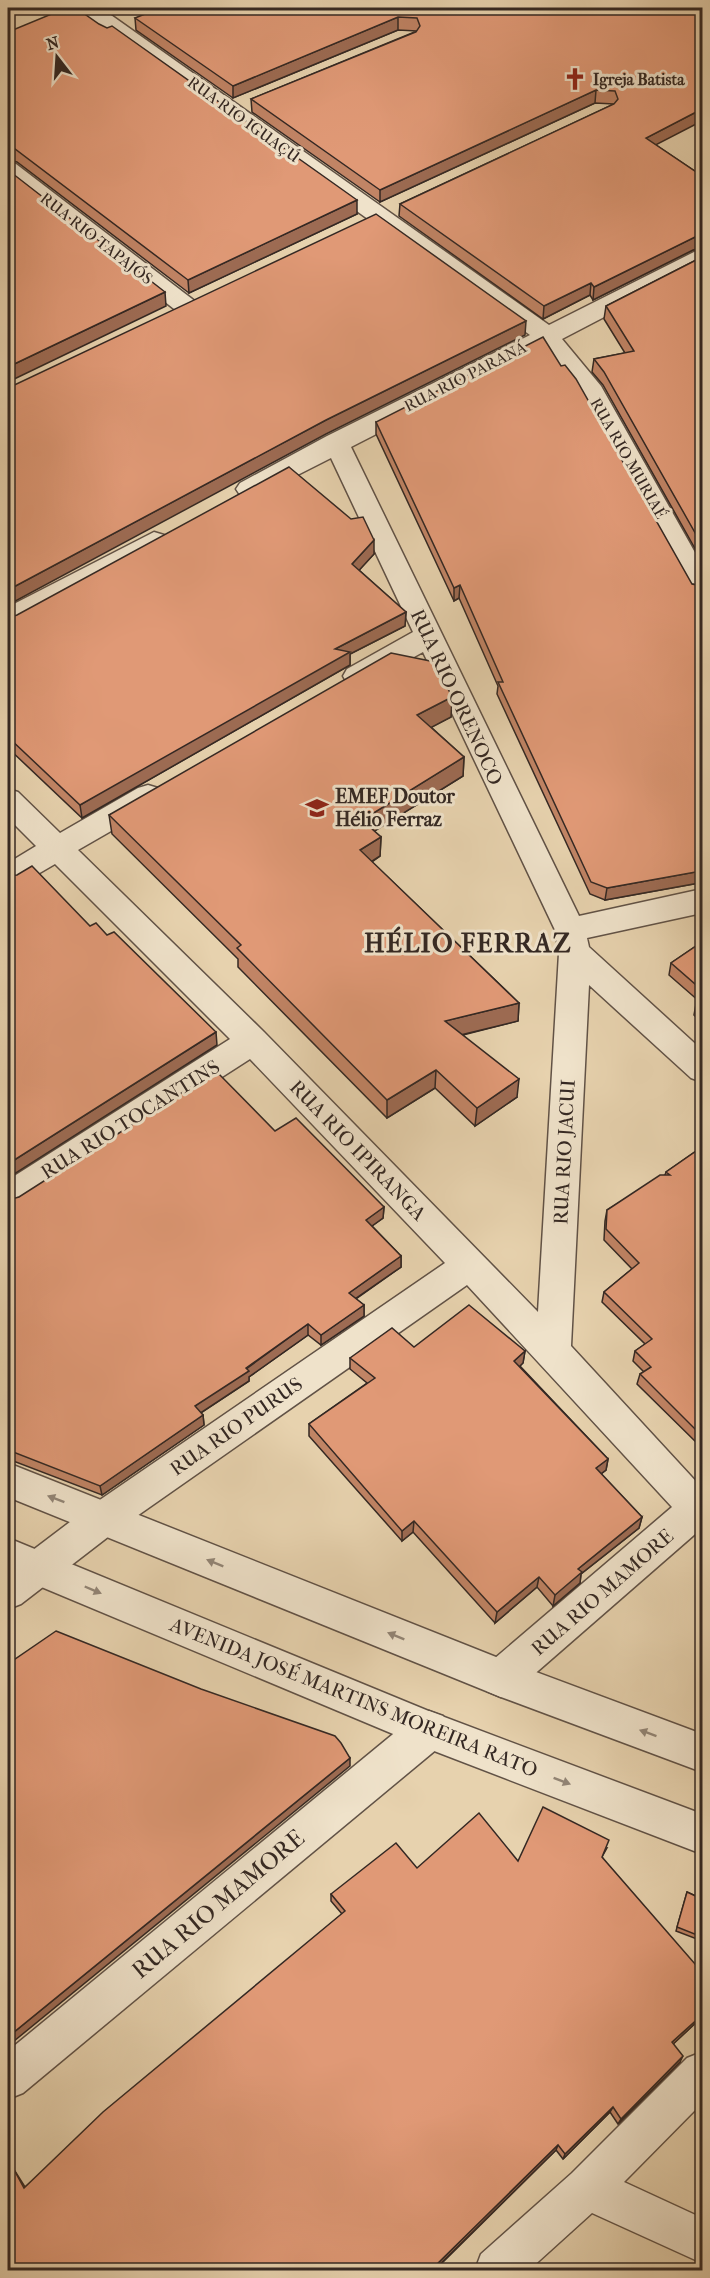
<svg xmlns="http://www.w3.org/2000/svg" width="710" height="2278" viewBox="0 0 710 2278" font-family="'IM FELL French Canon',serif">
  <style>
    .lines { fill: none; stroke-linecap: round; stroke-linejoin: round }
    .minor-casing { stroke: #615246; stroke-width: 3 }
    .tertiary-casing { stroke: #615246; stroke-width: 3 }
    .minor { fill: #efe2ca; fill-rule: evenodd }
    .tertiary { fill: #efe2ca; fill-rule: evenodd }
    .wall { fill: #c18465; stroke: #342823; stroke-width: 1.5 }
    .shaded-wall { fill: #9d6b53; stroke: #342823; stroke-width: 1.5 }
    .building { fill: #e09976; stroke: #342823; stroke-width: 1.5 }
    .oneway { fill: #928576 }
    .labels { text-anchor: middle; stroke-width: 6; stroke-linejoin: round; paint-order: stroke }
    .far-poi-label { font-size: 16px; font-weight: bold; fill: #342823; stroke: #efe2ca; text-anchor: start }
    .far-street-label { font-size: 16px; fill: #342823; stroke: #efe2ca }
    .street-label { font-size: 20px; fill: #342823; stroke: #efe2ca }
    .poi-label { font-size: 20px; font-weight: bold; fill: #342823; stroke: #efe2ca; text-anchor: start }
    .near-street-label { font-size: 24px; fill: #342823; stroke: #efe2ca }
    .district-label { font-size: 26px; font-weight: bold; letter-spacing: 1.5px; fill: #342823; stroke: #efe2ca }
  </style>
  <rect width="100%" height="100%" fill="#e7d2ae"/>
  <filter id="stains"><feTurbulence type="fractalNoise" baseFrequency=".00333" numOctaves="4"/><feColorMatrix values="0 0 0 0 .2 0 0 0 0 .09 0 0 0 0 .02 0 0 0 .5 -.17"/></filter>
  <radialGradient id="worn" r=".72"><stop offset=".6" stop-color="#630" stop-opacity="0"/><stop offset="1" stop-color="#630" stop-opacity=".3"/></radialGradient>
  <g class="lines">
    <g class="minor-casing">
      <g id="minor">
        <path d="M78 8H101L549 325 694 252 702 250V266L562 339 601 386 702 565V597L692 595 577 390 544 348 351 447 579 916 702 889V913L587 938 589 947 702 1050V1082L691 1078 589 985 571 1346 702 1488V1528L515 1691 501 1697 487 1691 482 1678 487 1665 672 1507 467 1285 117 1530 21 1604 8 1609V1569L91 1506 445 1263 250 1059 20 1207 8 1211V1180L230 1039 55 864 19 885 8 888V863L36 846 8 818V789L18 792 60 833 138 788 148 785 158 788 163 796 158 804 78 850 264 1032 538 1312 559 953 555 930 423 652 367 683 357 686 347 683 343 676 347 669 413 632 331 458 258 495 249 498 240 495 236 489 240 483 327 436 530 335 80 13Z"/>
        <path d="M8 162 16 164 196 302 199 307 196 312 187 315 178 312 8 180Z"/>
        <path d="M154 532 164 535 167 541 164 547 18 626 8 628V607Z"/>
        <path d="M429 1711 443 1716 449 1730 443 1744 23 2093 8 2099V2051L415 1716Z"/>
        <path d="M702 2052V2103L624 2182 702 2218V2263L592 2213 529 2270H475L481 2254 572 2173 687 2058Z"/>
      </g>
    </g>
    <g class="tertiary-casing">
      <g id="tertiary">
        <path d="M8 1463 501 1659 702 1734V1772L501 1697 8 1497Z"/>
        <path d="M8 1538 431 1712 702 1814V1854L429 1749 8 1573Z"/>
      </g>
    </g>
    <use href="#minor" class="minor"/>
    <use href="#tertiary" class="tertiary"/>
  </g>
  <g class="wall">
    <path d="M702 8 656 145 702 176V248L693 250 593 300 590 295 543 319 399 216 400 204 614 104 595 103 380 202 252 112 251 99 417 31 398 30 233 98 136 30 135 18 289 14Z"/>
    <path d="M8 32 357 214 189 293 17 162 8 160Z"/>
    <path d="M702 257V561L603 385 592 372 594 359 625 353 604 319 606 306Z"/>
    <path d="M376 422 692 584 702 586V885L699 883 605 900 590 894 497 694 498 686 459 598 454 601 376 434Z"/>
    <path d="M374 554 359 570 406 612 405 626 350 654V665L82 818 8 748V618Z"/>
    <path d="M452 697 451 717 431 727 464 757 463 776 374 831 381 837 380 856 372 862 519 1003 518 1021 463 1035 517 1097 475 1126 435 1088 387 1118 238 967V959L112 834 109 815Z"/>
    <path d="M702 942V1023L694 1015 696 1004 700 1002 669 975 671 963Z"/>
    <path d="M275 1131 384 1207 383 1218 372 1226 401 1256V1267L356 1299 364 1305V1316L321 1345 308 1335 249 1377V1381L201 1413 203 1415 204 1425 102 1495 8 1459V1200Z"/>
    <path d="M702 1147V1448L637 1384 640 1374 644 1372 633 1361 635 1351 645 1344 602 1302 604 1292 632 1269 604 1240 605 1221 607 1210 665 1175 666 1172Z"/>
    <path d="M414 1347 525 1351 523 1363 520 1366 608 1459 606 1470 601 1474 642 1517 639 1528 581 1574 580 1583 553 1606 537 1587 495 1623 413 1532 402 1541 309 1436V1424L367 1383 350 1369V1358Z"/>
    <path d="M607 1848 602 1857 702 2017 673 2044 680 2062 618 2124 610 2112 563 2159 556 2150 440 2265 8 2271 13 2168 25 2187 342 1914 331 1901V1894L417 1868 518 1861Z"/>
    <path d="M687 1892 702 1899V1941L676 1931Z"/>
  </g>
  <g class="shaded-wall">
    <path d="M398 17V30L233 98V86Z"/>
    <path d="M596 90 595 103 380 202V190Z"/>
    <path d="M702 109V121L644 151 646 138Z"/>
    <path d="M357 200V214L189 293 188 280Z"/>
    <path d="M702 236V248L693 250 593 300 594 287 695 237Z"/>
    <path d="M591 283 590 295 543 319 544 306Z"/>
    <path d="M165 292 166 306 8 382V367Z"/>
    <path d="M526 321 525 335 326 434 8 605V590L326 420Z"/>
    <path d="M374 540V554L352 578V564Z"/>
    <path d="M460 585 459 598 454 601V588Z"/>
    <path d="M406 612 405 626 350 654V665L82 818 80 805 335 649Z"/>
    <path d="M452 697 451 717 417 735V715Z"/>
    <path d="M464 757 463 776 362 839V820Z"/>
    <path d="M12 836 14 849 13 850 14 857 8 862V839Z"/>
    <path d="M381 837 380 856 360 869V850Z"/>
    <path d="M701 871 699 883 605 900 607 888Z"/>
    <path d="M519 1003 518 1021 444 1039 445 1021Z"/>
    <path d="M216 1032 217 1045 8 1178V1164Z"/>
    <path d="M436 1070 435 1088 387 1118V1100Z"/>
    <path d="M519 1079 517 1097 475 1126 477 1108Z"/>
    <path d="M384 1207 383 1218 365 1231 366 1220Z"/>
    <path d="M401 1256V1267L349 1303V1293Z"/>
    <path d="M364 1305V1316L321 1345V1335Z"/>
    <path d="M308 1324V1335L249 1377V1381L196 1416 195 1406Z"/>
    <path d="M525 1351 523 1363 513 1373 514 1361Z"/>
    <path d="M203 1415 204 1425 102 1495 100 1486Z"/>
    <path d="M608 1459 606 1470 594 1479 596 1468Z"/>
    <path d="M642 1517 639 1528 581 1574 580 1583 553 1606 555 1595 578 1569Z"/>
    <path d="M414 1521 413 1532 402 1541V1531Z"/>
    <path d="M539 1577 537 1587 495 1623 497 1612Z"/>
    <path d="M350 1758V1766L8 2046V2037Z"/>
    <path d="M702 2015V2017L669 2048 672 2042Z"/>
    <path d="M683 2056 680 2062 618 2124 621 2119Z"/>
    <path d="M613 2107 610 2112 563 2159 565 2154Z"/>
    <path d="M558 2145 556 2150 437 2267 438 2263Z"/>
  </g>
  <g class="building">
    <path d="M66 8H76L99 24 107 28 112 26 357 200 188 280 15 149 8 147V32Z"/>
    <path d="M160 8H279L289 14 296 8H702V109L646 138 702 176V198H699L702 203V236L695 237 594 287 591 283 544 306 400 204 614 104 618 99 615 91 596 90 380 190 251 99 416 32 420 26 417 18 398 17 233 86 135 18Z"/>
    <path d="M8 170 165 292 8 367Z"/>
    <path d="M376 214 526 321 326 420 8 590V388Z"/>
    <path d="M702 257V545L604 372 594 359 634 351 606 306Z"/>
    <path d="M543 337 561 366 565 365 576 379 692 584 702 586V872L701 871 607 888 591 882 498 682H503L460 585 454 588 376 422Z"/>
    <path d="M289 467 351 519 363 517 374 540 352 564 406 612 335 649 350 652 80 805 8 737V618L17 615Z"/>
    <path d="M391 653 435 662 452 697 417 715 464 757 362 820 381 837 360 850 519 1003 445 1021 519 1079 477 1108 436 1070 387 1100 237 948 241 945 109 815Z"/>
    <path d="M8 832 12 836 8 839Z"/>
    <path d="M8 840 11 844 8 847Z"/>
    <path d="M32 866 90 926 96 923 107 935 114 932 216 1032 8 1164V876L17 875Z"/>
    <path d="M702 942V990L671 963Z"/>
    <path d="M702 1000V1010L696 1004Z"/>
    <path d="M216 1071 275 1131 296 1118 384 1207 366 1220 401 1256 349 1293 364 1305 321 1335 308 1324 246 1368 249 1371 195 1406 203 1415 100 1486 8 1450V1200L19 1197Z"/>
    <path d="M702 1147V1436L640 1374 651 1367 635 1351 652 1339 604 1292 639 1263 606 1229 607 1210 660 1175H670L666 1172Z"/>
    <path d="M469 1305 525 1351 514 1361 608 1459 596 1468 642 1517 578 1569 582 1572 555 1595 539 1577 497 1612 414 1521 402 1531 309 1424 375 1378 350 1358 392 1328 414 1347Z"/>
    <path d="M56 1631 201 1689 335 1736 341 1743 350 1758 8 2037V1664Z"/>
    <path d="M543 1807 609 1840 602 1857 702 1972V2015L672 2042 683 2056 621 2119 613 2107 565 2154 558 2145 438 2263 444 2271H8V2172L13 2168 24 2188 103 2112 345 1911 331 1894 396 1843 417 1868 479 1813 518 1861Z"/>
    <path d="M687 1892 702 1899V1937L677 1927Z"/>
  </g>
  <defs><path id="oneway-solid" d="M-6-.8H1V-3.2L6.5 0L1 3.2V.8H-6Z" transform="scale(1.5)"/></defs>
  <g class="oneway">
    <use href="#oneway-solid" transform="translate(56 1499) rotate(-159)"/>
    <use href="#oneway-solid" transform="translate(215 1563) rotate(-158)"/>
    <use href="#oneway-solid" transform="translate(93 1590) rotate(23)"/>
    <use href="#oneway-solid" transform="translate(396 1636) rotate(-158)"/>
    <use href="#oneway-solid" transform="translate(648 1733) rotate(-160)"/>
    <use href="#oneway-solid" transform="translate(562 1781) rotate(21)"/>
  </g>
  <defs>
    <g id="church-bare" transform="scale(1.8)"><path d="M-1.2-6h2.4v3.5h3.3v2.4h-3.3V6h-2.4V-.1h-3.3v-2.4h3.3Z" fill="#8f2418" stroke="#efe2ca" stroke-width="2.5" paint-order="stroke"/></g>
    <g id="school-bare" transform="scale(1.8)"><path d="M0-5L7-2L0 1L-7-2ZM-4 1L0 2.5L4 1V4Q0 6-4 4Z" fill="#8f2418" stroke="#efe2ca" stroke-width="2.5" paint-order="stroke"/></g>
  </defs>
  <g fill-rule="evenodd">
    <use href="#church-bare" x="575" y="79"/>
    <use href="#school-bare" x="317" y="808"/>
  </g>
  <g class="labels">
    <g class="far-poi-label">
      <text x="593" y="85">Igreja Batista</text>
    </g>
    <g class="far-street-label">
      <text transform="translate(244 119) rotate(36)" y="6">RUA RIO IGUAÇÚ</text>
      <text transform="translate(97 238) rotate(38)" y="6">RUA RIO TAPAJÓS</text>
      <text transform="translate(465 376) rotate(-27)" y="6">RUA RIO PARANÁ</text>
      <text transform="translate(629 458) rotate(60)" y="6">RUA RIO MURIAÉ</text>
    </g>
    <g class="street-label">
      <text transform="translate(457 697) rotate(65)" y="7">RUA RIO ORENOCO</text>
      <text transform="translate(130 1119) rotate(-32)" y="7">RUA RIO TOCANTINS</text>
      <text transform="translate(358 1150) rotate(46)" y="7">RUA RIO IPIRANGA</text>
      <text transform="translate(564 1152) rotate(-87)" y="7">RUA RIO JACUI</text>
      <text transform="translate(236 1426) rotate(-35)" y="7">RUA RIO PURUS</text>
      <text transform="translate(602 1592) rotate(-41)" y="7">RUA RIO MAMORE</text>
      <text transform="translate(354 1697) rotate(22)" y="7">AVENIDA JOSÉ MARTINS MOREIRA RATO</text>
    </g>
    <g class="poi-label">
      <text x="335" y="803">EMEF Doutor<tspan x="335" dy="23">Hélio Ferraz</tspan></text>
    </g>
    <g class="near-street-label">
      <text transform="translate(218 1904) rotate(-40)" y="8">RUA RIO MAMORE</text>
    </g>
    <g class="district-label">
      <text x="468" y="952">HÉLIO FERRAZ</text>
    </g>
  </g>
  <rect width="710" height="2278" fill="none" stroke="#e7d2ae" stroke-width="30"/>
  <rect x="9" y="9" width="692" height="2260" fill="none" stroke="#342823" stroke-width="3"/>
  <rect x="15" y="15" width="680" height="2248" fill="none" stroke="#342823" stroke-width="1.5"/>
  <g transform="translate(57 57) rotate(343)" stroke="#efe2ca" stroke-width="4.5" paint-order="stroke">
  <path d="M0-4.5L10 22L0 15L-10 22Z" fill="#342823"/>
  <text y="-9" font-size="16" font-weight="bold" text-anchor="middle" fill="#342823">N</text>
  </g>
  <rect width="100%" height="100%" filter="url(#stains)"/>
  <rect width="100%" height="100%" fill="url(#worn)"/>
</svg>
